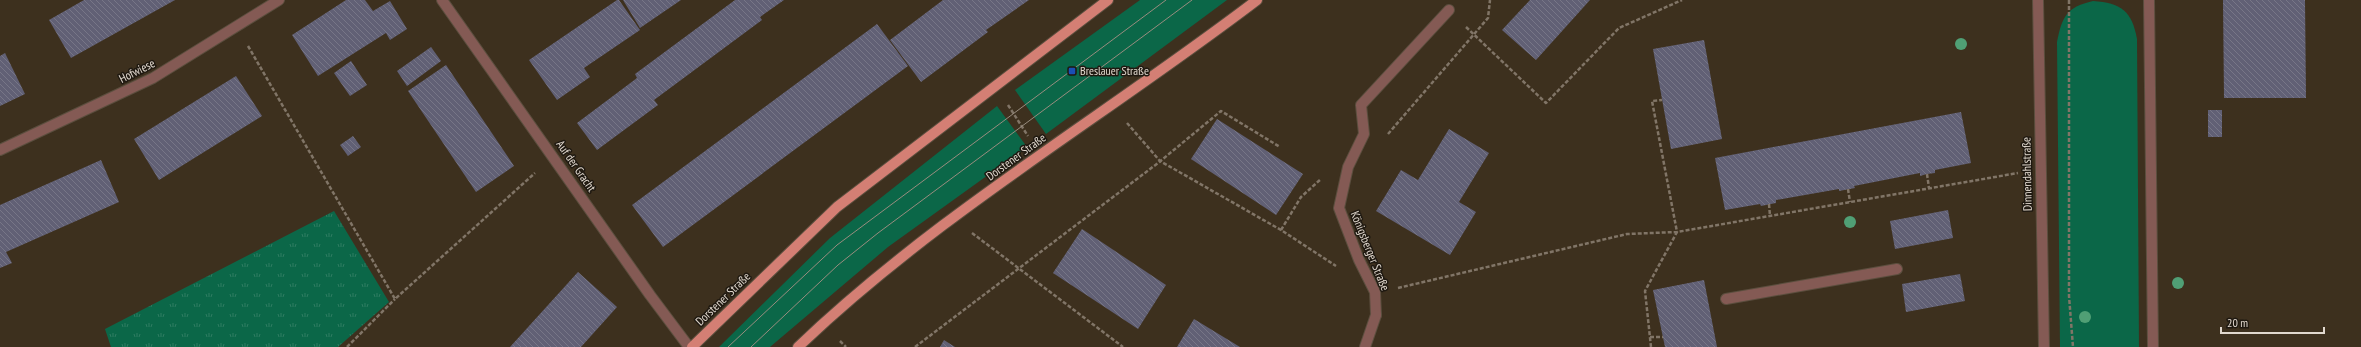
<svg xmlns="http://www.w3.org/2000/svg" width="2361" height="347" viewBox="0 0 2361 347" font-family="'PT Sans Narrow',sans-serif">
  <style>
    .green { fill: #0b6748 }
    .park { fill: url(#park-tufts) }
    .building { fill: url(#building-back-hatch) }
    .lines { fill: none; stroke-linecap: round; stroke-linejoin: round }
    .lane-casing { stroke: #5b4e3e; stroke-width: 12 }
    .street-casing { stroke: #5b4e3e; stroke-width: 12 }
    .primary-casing { stroke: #5b4e3e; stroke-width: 12 }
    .path { stroke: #817567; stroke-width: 2.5; stroke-dasharray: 4 2; stroke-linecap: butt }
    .lane { stroke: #845a54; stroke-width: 10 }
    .street { stroke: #845a54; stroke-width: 10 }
    .primary { stroke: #d47f74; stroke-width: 10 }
    .tram { stroke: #988d7f; stroke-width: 1 }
    .tree { fill: #509f75 }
    .transit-dot { fill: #1a4fb4; stroke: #1f1911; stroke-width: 1.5 }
    .labels { text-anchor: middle; stroke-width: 3; stroke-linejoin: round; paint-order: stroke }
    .street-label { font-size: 12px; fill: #e1d8ce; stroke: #1f1911 }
    .poi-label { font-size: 12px; fill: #e1d8ce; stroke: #1f1911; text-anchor: start }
  </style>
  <defs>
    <pattern id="park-tufts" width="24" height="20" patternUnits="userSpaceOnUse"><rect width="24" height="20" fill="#0b6748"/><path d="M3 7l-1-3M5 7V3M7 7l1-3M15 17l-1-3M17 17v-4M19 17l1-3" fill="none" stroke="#2e7c61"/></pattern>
    <pattern id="building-back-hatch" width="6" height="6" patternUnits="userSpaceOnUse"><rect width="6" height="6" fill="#616075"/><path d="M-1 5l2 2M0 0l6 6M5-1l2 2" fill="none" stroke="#777687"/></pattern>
  </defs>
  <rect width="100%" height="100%" fill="#3d301e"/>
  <g class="green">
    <path d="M1140 0H1227L1046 134 1015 90Z"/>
    <path d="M2093 1C2121 3 2132 11 2137 39L2139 347H2060L2057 42C2062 16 2067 7 2093 1Z"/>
    <path d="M997 106 1027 147 888 247 770 347H719L830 238Z"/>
  </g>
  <path class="park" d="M334 211 389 302 338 347H111L105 329Z"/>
  <g class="building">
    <path d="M84 0H175L71 58 49 20Z"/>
    <path d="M346 0H365L373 11 390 1 407 29 390 40 386 33 318 76 292 35Z"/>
    <path d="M617 0H619L640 30 584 68 590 77 557 100 529 60Z"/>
    <path d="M623 0H681L640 28Z"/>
    <path d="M735 0H784L760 17 762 20 654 100 658 105 597 150 577 123 637 78 635 74Z"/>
    <path d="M943 0H1029L986 30 988 32 921 82 890 40Z"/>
    <path d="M1530 0H1590L1536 60 1502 30Z"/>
    <path d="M2223 0H2305L2306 98H2224Z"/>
    <path d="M877 24 908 66 663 247 632 205Z"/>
    <path d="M1704 40 1722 139 1671 149 1653 49Z"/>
    <path d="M431 47 441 61 407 86 397 71Z"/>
    <path d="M5 53 25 94 0 106V56Z"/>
    <path d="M351 61 367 85 350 96 334 73Z"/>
    <path d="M446 65 514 166 476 192 408 91Z"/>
    <path d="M236 76 262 116 159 180 134 139Z"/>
    <rect x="2208" y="110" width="14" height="27"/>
    <path d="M1961 112 1971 163 1935 170V173L1927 174 1920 176V173L1854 186 1855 188 1839 191V189L1776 200V203L1761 206 1760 204 1725 210 1715 158Z"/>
    <path d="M1217 119 1303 174 1276 215 1191 159Z"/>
    <path d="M1449 129 1489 153 1459 202 1476 212 1450 255 1376 211 1401 170 1418 180Z"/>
    <path d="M353 136 361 147 348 156 340 145Z"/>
    <path d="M101 160 119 202 6 252 12 263 0 268V205Z"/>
    <path d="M1948 210 1953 238 1895 249 1890 221Z"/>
    <path d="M1082 229 1166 285 1138 329 1053 273Z"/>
    <path d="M578 272 617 307 581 347H510Z"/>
    <path d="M1960 274 1965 301 1906 312 1902 284Z"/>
    <path d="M1704 280 1717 347H1665L1653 290Z"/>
    <path d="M1194 319 1240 347H1177Z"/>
    <path d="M944 340 955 347H940Z"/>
  </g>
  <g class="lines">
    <g class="lane-casing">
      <g id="lane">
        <path d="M1726 299 1897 269"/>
        <path d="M1376 315 1375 292 1359 260 1339 208 1348 167 1364 134 1361 105 1449 10"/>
      </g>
    </g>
    <g class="street-casing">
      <g id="street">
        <path d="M442 0 650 295 689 347"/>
        <path d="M2038 0 2044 347"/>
        <path d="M2149 0 2153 347"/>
        <path d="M0 150 153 78 279 0"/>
        <path d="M1365 347 1376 315"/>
      </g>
    </g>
    <g class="primary-casing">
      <g id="primary">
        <path d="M692 347 837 207 1108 0"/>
        <path d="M798 347C937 214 1105 116 1257 0"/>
      </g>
    </g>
    <g class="path">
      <path d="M2069 0V296L2073 347"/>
      <path d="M1466 27 1546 103 1619 28 1682 0"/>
      <path d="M248 46 395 299 535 173"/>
      <path d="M1008 105 1028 136"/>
      <path d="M1127 123 1160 161 1281 230 1336 266"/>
      <path d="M1388 134 1488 18 1490 0"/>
      <path d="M1927 174 1929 188"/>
      <path d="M1848 189 1850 202"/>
      <path d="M1769 204 1770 216"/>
      <path d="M1281 230 1301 197 1321 179"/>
      <path d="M972 233 1123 347"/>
      <path d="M1398 288 1627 234 1677 232 2018 173"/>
      <path d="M1650 337H1663"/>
      <path d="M840 341 846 347"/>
      <path d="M347 347 395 299"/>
      <path d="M915 347 1158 163 1221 111 1280 147"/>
      <path d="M1651 347 1645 291 1677 232 1652 101 1662 100"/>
    </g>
    <use href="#lane" class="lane"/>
    <use href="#street" class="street"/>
    <use href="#primary" class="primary"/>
    <g class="tram">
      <path d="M728 347 837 245 1166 0"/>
      <path d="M751 347 838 265 878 233 1192 0"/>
    </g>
  </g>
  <g class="tree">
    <circle cx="1961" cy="44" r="6"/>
    <circle cx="1850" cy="222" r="6"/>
    <circle cx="2178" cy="283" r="6"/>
    <circle cx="2085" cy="317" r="6"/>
  </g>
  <rect class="transit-dot" x="1068" y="67" width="8" height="8" rx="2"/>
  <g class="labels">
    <g class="street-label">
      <text transform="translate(137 71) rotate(-27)" y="4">Hofwiese</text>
      <text transform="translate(1016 157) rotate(-36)" y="4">Dorstener Straße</text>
      <text transform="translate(576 166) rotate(55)" y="4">Auf der Gracht</text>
      <text transform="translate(2027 174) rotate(-91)" y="4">Dinnendahlstraße</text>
      <text transform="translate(1370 251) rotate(68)" y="4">Königsberger Straße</text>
      <text transform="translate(723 299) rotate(-44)" y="4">Dorstener Straße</text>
    </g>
    <g class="poi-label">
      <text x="1080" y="75">Breslauer Straße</text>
    </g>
  </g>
  <path d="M2221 327v6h103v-6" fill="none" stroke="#e1d8ce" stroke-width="2"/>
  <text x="2227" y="327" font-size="12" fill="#e1d8ce" stroke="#1f1911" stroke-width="3" paint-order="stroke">20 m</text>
</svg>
